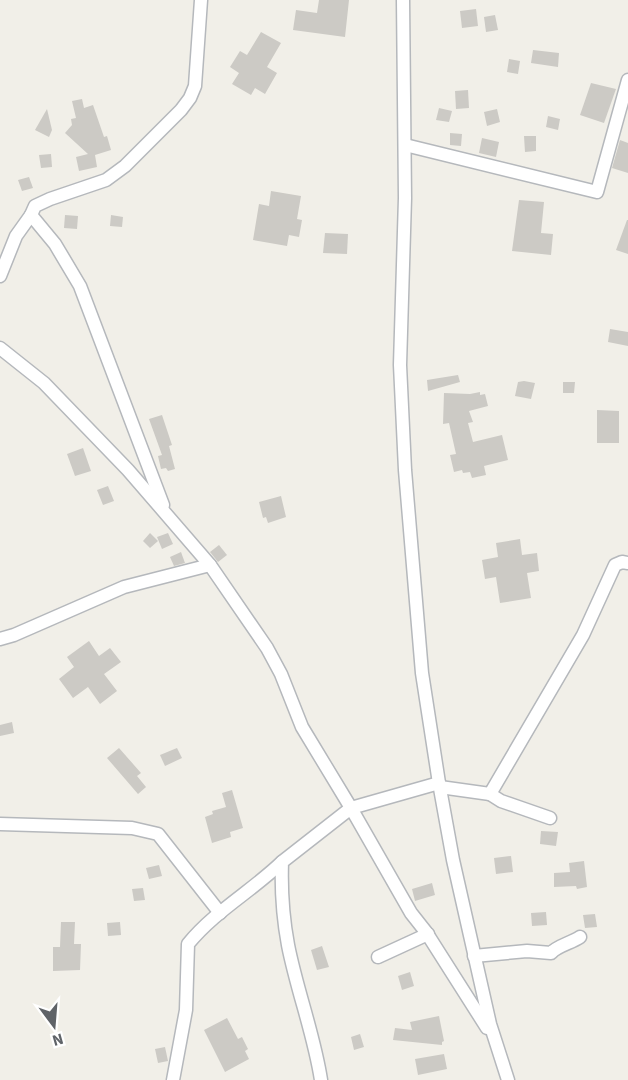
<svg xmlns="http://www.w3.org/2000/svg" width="628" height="1080" viewBox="0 0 628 1080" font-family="'Source Sans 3',sans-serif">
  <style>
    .building { fill: #cccac5 }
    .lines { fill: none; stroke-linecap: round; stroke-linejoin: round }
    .street-casing { stroke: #b5b8bc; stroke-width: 15 }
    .street { stroke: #fff; stroke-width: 12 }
  </style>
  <rect width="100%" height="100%" fill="#f1efe8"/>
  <g class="building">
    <path d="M319 0H349L345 37 293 30 296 10 317 13Z"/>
    <path d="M476 9 478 26 462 28 460 11Z"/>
    <path d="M495 15 498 30 486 32 484 17Z"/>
    <path d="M261 32 281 43 267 67 277 73 265 94 255 88 251 95 232 84 239 73 230 67 240 51 247 55Z"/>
    <path d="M533 50 559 53 558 67 531 63Z"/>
    <path d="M509 59 520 61 518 74 507 72Z"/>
    <path d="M591 83 616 89 604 123 580 115Z"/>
    <path d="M468 90 469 108 456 109 455 91Z"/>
    <path d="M82 99 84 108 93 105 104 137 107 136 111 150 95 155 97 167 79 171 76 157 88 154 65 133 72 125 71 119 76 118 72 101Z"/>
    <path d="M439 108 452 111 449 122 436 120Z"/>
    <path d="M47 109 52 130 49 137 35 130Z"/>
    <path d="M497 109 500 122 487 126 484 112Z"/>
    <path d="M548 116 560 119 558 130 546 127Z"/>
    <path d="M450 133 462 134 461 146 450 145Z"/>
    <path d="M524 136H536V151L525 152Z"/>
    <path d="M482 138 499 142 496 157 479 153Z"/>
    <path d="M620 140 628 143V173L612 168Z"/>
    <path d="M51 154 52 167 41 168 39 155Z"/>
    <path d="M29 177 33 188 22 191 18 180Z"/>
    <path d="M271 191 301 196 297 219 302 220 299 237 289 235 287 246 253 240 259 204 269 206Z"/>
    <path d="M519 200 544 202 541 233 553 234 551 255 512 251Z"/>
    <path d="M65 215 78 216 77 229 64 228Z"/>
    <path d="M111 215 123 217 122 227 110 226Z"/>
    <path d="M627 220H628V254L616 250Z"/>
    <path d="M325 233 348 234 347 254 323 253Z"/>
    <path d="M610 329 628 332V346L608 342Z"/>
    <path d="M458 375 460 382 428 391 427 380Z"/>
    <path d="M524 381 535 383 531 399 515 396 518 382Z"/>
    <path d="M563 382H575L574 393H563Z"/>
    <path d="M480 392V395L485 394 488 406 469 411 473 422 468 423 473 442 502 435 508 460 484 466 486 475 472 478 470 472 463 473 462 470 454 472 450 455 456 454 449 423 443 424 444 393 470 394Z"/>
    <path d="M597 410 619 411V443H597Z"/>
    <path d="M162 415 172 445 169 446 175 469 168 471 166 468 161 469 158 456 162 455 149 419Z"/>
    <path d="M83 448 91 471 75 476 67 454Z"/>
    <path d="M108 486 114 501 103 505 97 490Z"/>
    <path d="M281 496 286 517 268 523 266 517 263 518 259 502Z"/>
    <path d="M150 533 158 541 150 548 143 541Z"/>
    <path d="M168 533 173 544 162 549 157 537Z"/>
    <path d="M520 539 522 555 537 553 539 571 527 573 531 598 500 603 496 577 485 579 482 560 498 557 496 543Z"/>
    <path d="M219 545 227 555 218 562 210 552Z"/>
    <path d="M181 552 185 563 174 566 170 557Z"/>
    <path d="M89 641 99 656 110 648 121 662 104 674 117 691 100 704 88 687 73 698 59 679 74 667 67 657Z"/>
    <path d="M12 722 14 733 0 736V725Z"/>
    <path d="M119 748 141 773 137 776 146 787 138 794 107 758Z"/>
    <path d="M177 748 182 758 165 766 160 755Z"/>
    <path d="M232 790 243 828 230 832 231 837 212 843 205 817 213 814 212 811 226 807 222 793Z"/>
    <path d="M541 831 558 832 556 846 540 844Z"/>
    <path d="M511 856 513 872 496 874 494 858Z"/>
    <path d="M584 861 587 887 577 889 576 886 554 887V873L570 872 569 863Z"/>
    <path d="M159 865 162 876 149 879 146 868Z"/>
    <path d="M432 883 435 895 415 901 412 889Z"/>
    <path d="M143 888 145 900 134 901 132 889Z"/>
    <path d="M546 912 547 925 532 926 531 913Z"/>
    <path d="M595 914 597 927 585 928 583 915Z"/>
    <path d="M61 922H75L74 944H81L80 970 53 971V947H60Z"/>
    <path d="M120 922 121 935 108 936 107 923Z"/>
    <path d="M322 946 329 967 317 970 311 950Z"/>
    <path d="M410 972 414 986 402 990 398 976Z"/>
    <path d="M439 1016 444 1041 442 1042V1045L393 1040 395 1028 412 1030 410 1022Z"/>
    <path d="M227 1018 238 1039 242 1037 248 1049 245 1051 249 1059 225 1072 204 1030Z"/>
    <path d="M360 1034 364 1047 354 1050 351 1037Z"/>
    <path d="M165 1047 168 1061 158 1063 155 1049Z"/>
    <path d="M444 1054 447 1069 418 1075 415 1059Z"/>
  </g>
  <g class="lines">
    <g class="street-casing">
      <g id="street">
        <path d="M403 0 405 198 400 365 405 470 422 673 439 783 453 860 490 1024 508 1080"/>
        <path d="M405 145 597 192 628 80"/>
        <path d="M0 276 16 236 31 215"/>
        <path d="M0 348 44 383 128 470 210 565 267 648 281 674 302 727 351 808 439 783"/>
        <path d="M163 505 80 286 55 244 31 215 35 206 50 199 106 180 125 166 181 110 190 98 195 86 201 0"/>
        <path d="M0 639 14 635 124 587 210 565"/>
        <path d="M440 787 490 794 583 635 615 565 622 562 628 563"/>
        <path d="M490 794 501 801 550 818"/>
        <path d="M0 824 132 828 158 834 220 913"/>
        <path d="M474 956 527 951 551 953C557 946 571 943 580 937"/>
        <path d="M378 957 428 934"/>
        <path d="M173 1080 186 1010 188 944C215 911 252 891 282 862"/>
        <path d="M321 1080C314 1034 297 991 288 945 283 918 281 890 282 862L351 808 411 913 426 932 487 1028"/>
      </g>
    </g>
    <use href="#street" class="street"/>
  </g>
  <g transform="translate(54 1026) rotate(164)" stroke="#ffffff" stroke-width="4.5" paint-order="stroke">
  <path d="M0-4.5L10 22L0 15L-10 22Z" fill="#5f6368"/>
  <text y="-9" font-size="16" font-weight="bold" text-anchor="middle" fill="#5f6368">N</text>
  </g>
</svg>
